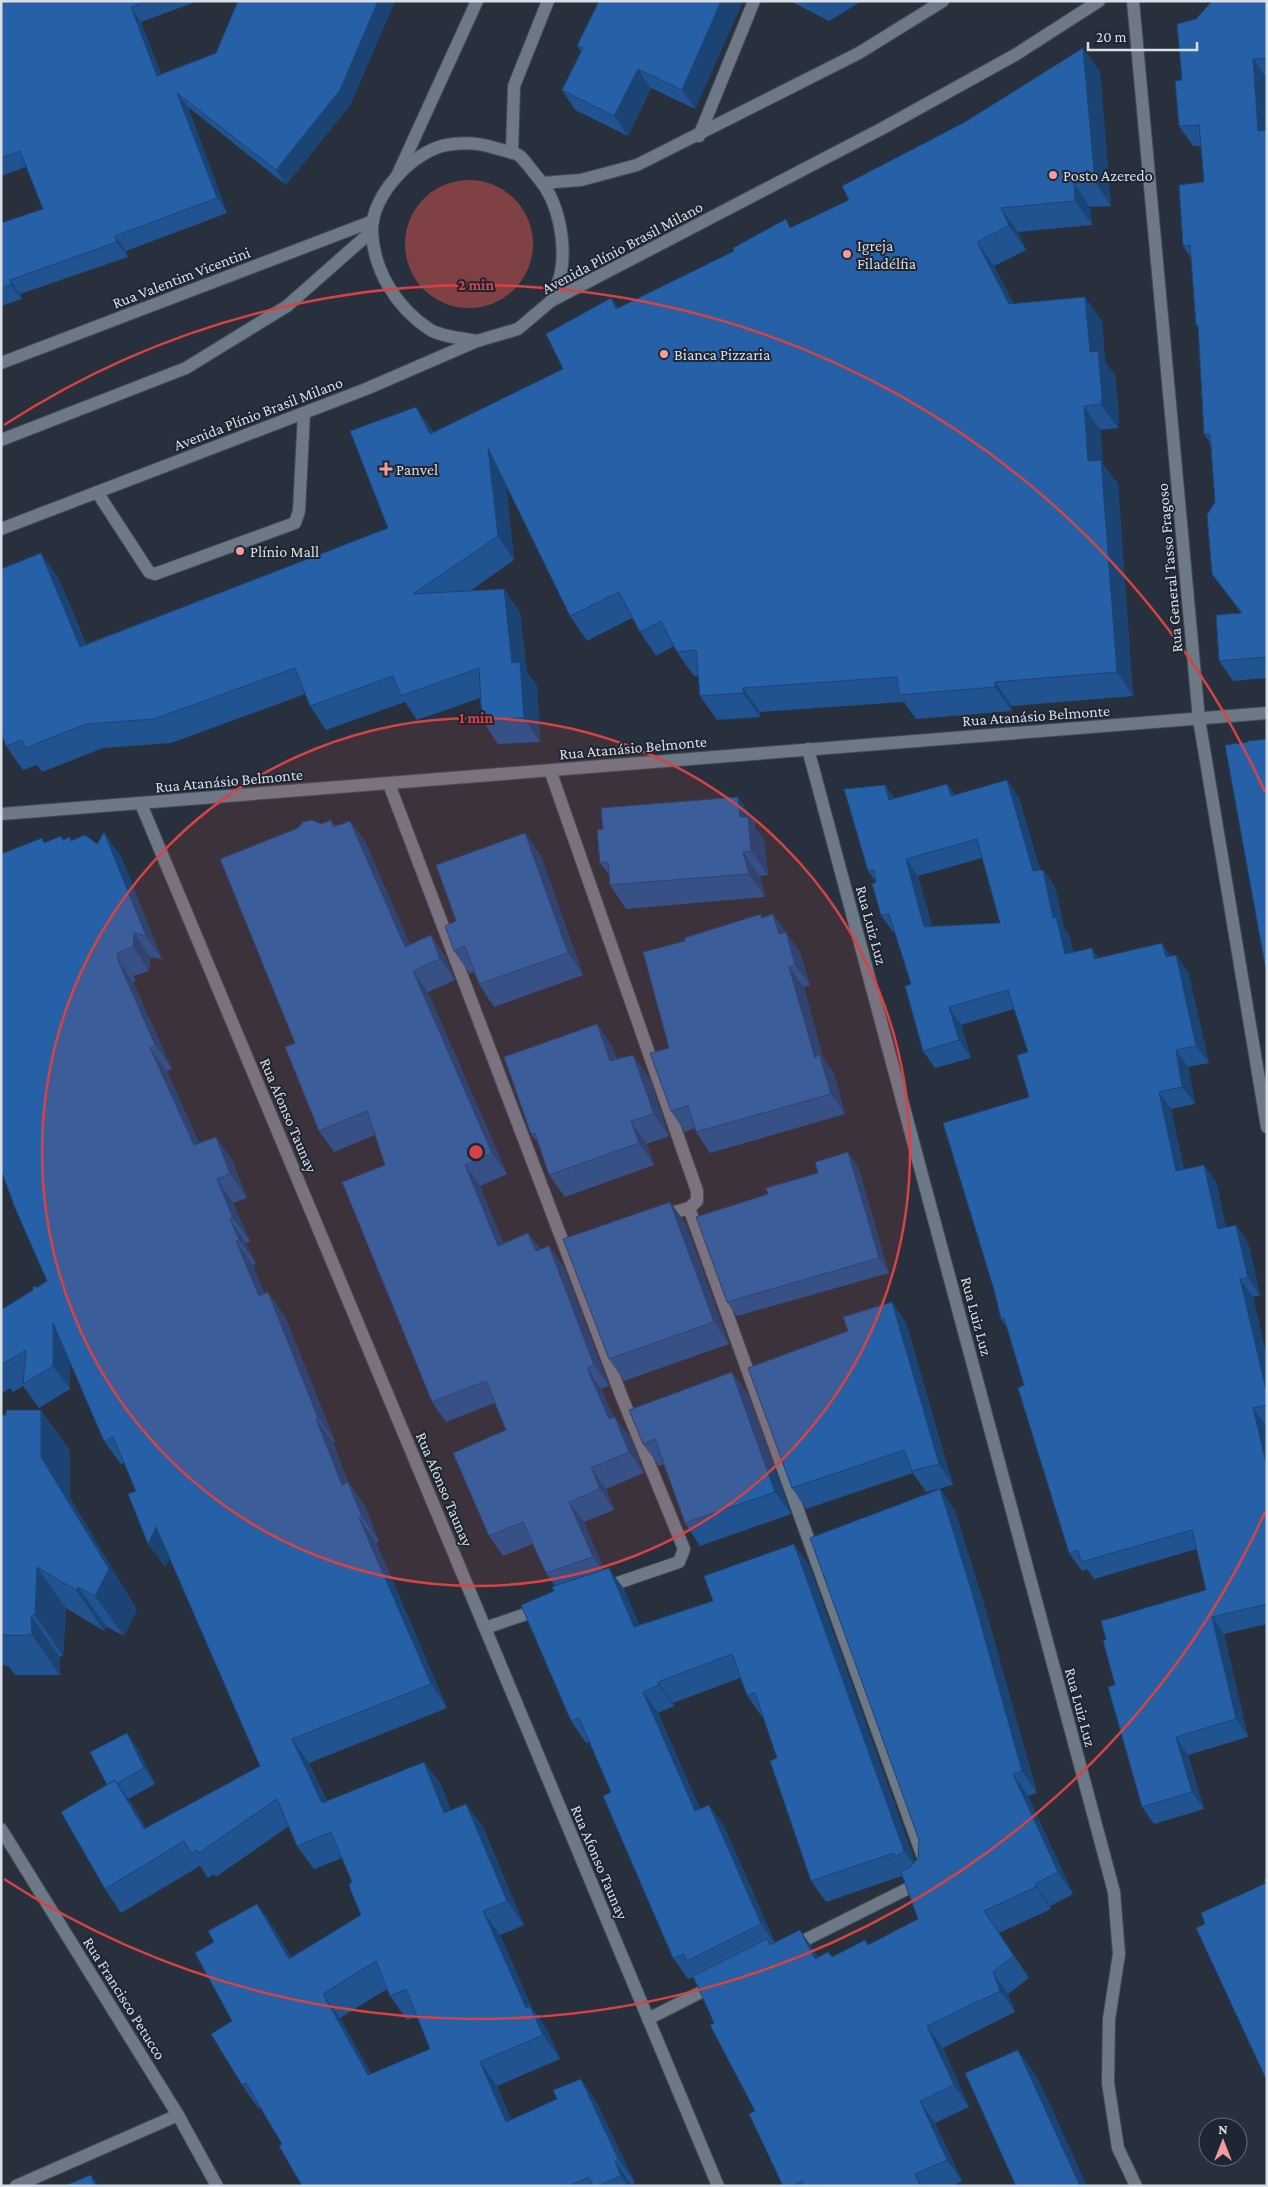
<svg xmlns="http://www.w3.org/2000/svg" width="1268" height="2187" font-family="'Crimson Pro',serif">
<rect width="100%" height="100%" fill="#27303c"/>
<path fill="#804145" d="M405 244a64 64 0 1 1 128 0a64 64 0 1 1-128 0Z"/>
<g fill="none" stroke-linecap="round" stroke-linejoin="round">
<defs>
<path id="service" d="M 699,136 L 754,1
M 97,492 L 149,572 L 155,574 L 295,523 L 299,511 L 304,413"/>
<path id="minor" d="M 1133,1 L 1199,719 L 1267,1127
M 1,363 L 373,221
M 808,749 L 1114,1892 L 1119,1954 L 1109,2019 L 1108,2083 L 1118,2148 L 1136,2186
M 550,770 L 697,1191 L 697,1201 L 689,1208 L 662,1216
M 389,784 L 621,1395 L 684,1549 L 679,1562 L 603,1588
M 141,804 L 718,2186
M 1,814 L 1267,713
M 689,1208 L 924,1860
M 485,1628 L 541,1609
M 791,1947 L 921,1882
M 648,2019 L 715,1985
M 16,2186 L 178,2115"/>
<path id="tertiary" d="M 512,153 L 514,86 L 548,1
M 397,176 L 477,1
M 1,1829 L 178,2115 L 217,2186"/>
<path id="secondary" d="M 542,183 L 581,180 L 637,165 L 859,53 L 943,1
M 477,341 C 463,338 441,337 429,329 C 397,308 373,270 372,231 C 371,196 412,152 446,145 C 463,142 479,143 495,148 C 502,150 514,152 520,156 C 527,163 533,172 539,179 C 559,202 566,243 561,272 C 559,282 554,292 551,301
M 1,440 L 186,368 L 287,306 L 372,231
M 1,529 L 366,389 L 477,341 L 518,329 L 551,301 L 883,128 L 1015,55 L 1099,1"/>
</defs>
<use href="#service" stroke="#444c56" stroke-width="14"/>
<use href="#minor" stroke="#444c56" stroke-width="14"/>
<use href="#tertiary" stroke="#444c56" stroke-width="14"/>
<use href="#secondary" stroke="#444c56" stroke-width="14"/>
<use href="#service" stroke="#6e7988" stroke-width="12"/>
<use href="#minor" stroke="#6e7988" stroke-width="12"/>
<use href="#tertiary" stroke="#6e7988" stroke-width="12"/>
<use href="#secondary" stroke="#6e7988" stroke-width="12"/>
</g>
<path fill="#215390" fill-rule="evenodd" d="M 1,1 L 198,1 L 141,22 L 161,74 L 216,53 L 238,1 L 395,1 L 350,105 L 286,185 L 188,107 L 227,213 L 126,251 L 128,257 L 20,294 L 22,299 L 1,306 L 1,223 L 43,209 L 26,167 L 1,176 Z
M 743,1 L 695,109 L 651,88 L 628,136 L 575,110 L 562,90 L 581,51 L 577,46 Z
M 790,1 L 862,1 L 829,21 Z
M 1267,1 L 1267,678 L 1233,681 L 1219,661 L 1241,613 L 1212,574 L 1215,502 L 1211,444 L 1204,434 L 1198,328 L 1196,325 L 1191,257 L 1183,246 L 1204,182 L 1201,146 L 1193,146 L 1179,126 L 1182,80 L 1196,19 Z
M 1083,48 L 1100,72 L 1111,206 L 1090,207 L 1092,225 L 1018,232 L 1026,250 L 994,266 L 1013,303 L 1102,321 L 1105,362 L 1115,375 L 1119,419 L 1118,428 L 1100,430 L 1103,464 L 1118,484 L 1133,696 L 1012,706 L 1012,711 L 916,719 L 904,702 L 760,712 L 760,717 L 717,720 L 700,696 L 698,676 L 694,676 L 677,652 L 674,646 L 656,656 L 640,632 L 632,618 L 587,641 L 570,616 L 506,486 L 514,560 L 470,591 L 504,589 L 520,613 L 527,672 L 537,686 L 540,742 L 498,744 L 482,720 L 480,698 L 417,720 L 405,702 L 326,730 L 310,706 L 305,694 L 171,743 L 103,748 L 42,772 L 37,765 L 23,770 L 6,746 L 58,577 L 86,644 L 388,528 L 433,433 L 563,369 L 611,298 L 618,308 L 849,200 L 965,122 Z
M 1007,780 L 1019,798 L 1040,870 L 1043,870 L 1055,887 L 1064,928 L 1069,934 L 1073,952 L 1092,948 L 1098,958 L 1171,956 L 1188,972 L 1209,1063 L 1188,1067 L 1195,1104 L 1171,1109 L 1184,1169 L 1204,1165 L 1216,1182 L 1226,1227 L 1248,1242 L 1260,1295 L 1253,1297 L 1267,1358 L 1267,1425 L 1265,1425 L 1267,1433 L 1267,1624 L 1224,1634 L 1248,1737 L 1188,1755 L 1204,1809 L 1154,1824 L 1142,1807 L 1115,1685 L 1206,1590 L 1197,1549 L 1094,1579 L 1087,1569 L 1082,1571 L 1069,1553 L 1024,1385 L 1007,1328 L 1001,1319 L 1029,1097 L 1028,1052 L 1014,1009 L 961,1025 L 971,1058 L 935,1068 L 923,1051 L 911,984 L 895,932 L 893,932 L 881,915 L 876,882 L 868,871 L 947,784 L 955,795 ZM 982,858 L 1000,923 L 932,926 L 918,876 Z
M 331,820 L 335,826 L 365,841 L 410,945 L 445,956 L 455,980 L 428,992 L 507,1174 L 480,1186 L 503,1243 L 528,1233 L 540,1249 L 549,1246 L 564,1267 L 609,1386 L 601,1389 L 614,1417 L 630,1437 L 644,1473 L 606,1489 L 614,1510 L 584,1522 L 604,1570 L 624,1589 L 639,1625 L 713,1601 L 809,1565 L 915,1862 L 918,1858 L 940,1489 L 955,1511 L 986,1611 L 1037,1793 L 1028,1796 L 1073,1894 L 1050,1906 L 1051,1909 L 999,1933 L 1029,1978 L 1008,1994 L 1015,2012 L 943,2048 L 969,2107 L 935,2123 L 962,2181 L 952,2186 L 783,2186 L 755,2111 L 714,2023 L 694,1977 L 688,1979 L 673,1958 L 611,1792 L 589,1742 L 586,1743 L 571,1721 L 554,1591 L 555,1586 L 546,1573 L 533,1544 L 503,1556 L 489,1536 L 506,1430 L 495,1403 L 446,1422 L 432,1402 L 385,1165 L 375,1135 L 334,1152 L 319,1131 L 295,1043 L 321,824 ZM 740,1678 L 747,1695 L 762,1717 L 763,1716 L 777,1758 L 811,1881 L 826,1902 L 902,1876 L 918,1919 L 869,1945 L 832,1957 L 818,1957 L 800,1930 L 775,1943 L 724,1826 L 700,1809 L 658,1713 L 674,1706 L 673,1703 Z
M 755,821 L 755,828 L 764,840 L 768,875 L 760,876 L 765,897 L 626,909 L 610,885 L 609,875 L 600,863 Z
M 525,833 L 541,856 L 583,975 L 494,1007 L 479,984 L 474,972 L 470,974 L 454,951 L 456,921 Z
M 64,840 L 97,844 L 121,856 L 162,959 L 150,957 L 149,971 L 133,976 L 136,981 L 133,982 L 172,1069 L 167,1071 L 199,1143 L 216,1137 L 232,1160 L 247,1198 L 233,1203 L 250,1241 L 246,1243 L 256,1264 L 253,1265 L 264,1294 L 285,1316 L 335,1442 L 333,1442 L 348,1482 L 365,1506 L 379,1541 L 376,1542 L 447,1708 L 309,1763 L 327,1801 L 424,1762 L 441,1785 L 451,1810 L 466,1804 L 483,1827 L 524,1925 L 500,1935 L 532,2008 L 547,2029 L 560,2059 L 497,2086 L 511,2119 L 597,2103 L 635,2183 L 631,2184 L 632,2186 L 302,2186 L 282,2144 L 260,2108 L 259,2109 L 242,2085 L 232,2021 L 214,1942 L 257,1904 L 274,1928 L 291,1957 L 361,1915 L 352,1882 L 342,1858 L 314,1869 L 297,1846 L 289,1826 L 216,1877 L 214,1874 L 208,1878 L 200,1866 L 121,1913 L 105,1889 L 107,1785 L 138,1749 L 155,1784 L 128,1799 L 146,1828 L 260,1766 L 170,1558 L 165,1567 L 124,1463 L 121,1464 L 104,1441 L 70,1361 L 70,1389 L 39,1408 L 23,1386 L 13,1392 L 10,1388 L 1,1394 L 1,1310 L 47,1281 L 2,1172 L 1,1173 L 1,854 L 45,842 ZM 387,1989 L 390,1996 L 407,2020 L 417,2016 L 430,2049 L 371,2074 L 340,2018 Z
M 773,914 L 800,952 L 810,985 L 804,987 L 823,1058 L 834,1073 L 845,1114 L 710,1153 L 696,1132 L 695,1128 L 685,1132 L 671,1111 L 669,1048 L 685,941 Z
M 597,1024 L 612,1046 L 617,1059 L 649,1077 L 669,1136 L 647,1144 L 654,1165 L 565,1197 L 549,1175 L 539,1144 L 531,1134 Z
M 858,1166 L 889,1273 L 737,1316 L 727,1302 Z
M 670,1202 L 686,1224 L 729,1344 L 624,1381 L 609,1359 Z
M 892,1302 L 906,1323 L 953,1485 L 926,1492 L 913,1473 L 806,1509 L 792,1488 L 848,1331 Z
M 748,1394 L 791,1514 L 700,1546 L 685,1523 L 664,1464 L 659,1466 L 643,1444 Z
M 41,1410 L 70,1451 L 70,1498 L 137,1610 L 124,1636 L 107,1627 L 104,1631 L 66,1608 L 63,1656 L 60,1657 L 60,1675 L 15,1675 L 8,1666 L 1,1665 L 1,1415 Z"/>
<path fill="#1b4475" d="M 378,1 L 395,1 L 350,105 L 286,185 L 276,170 Z
M 721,1 L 743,1 L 695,109 L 682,90 Z
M 131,7 L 141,22 L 167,91 L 157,76 Z
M 1083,48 L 1100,72 L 1111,206 L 1095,182 Z
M 1253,59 L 1267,79 L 1267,144 L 1258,131 Z
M 638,69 L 651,88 L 628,136 L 614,116 Z
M 177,93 L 188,107 L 227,213 L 217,198 Z
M 1074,183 L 1090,207 L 1092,225 L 1075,201 Z
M 1001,208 L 1018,232 L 1026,250 L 1009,226 Z
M 115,236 L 126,251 L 128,257 L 117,242 Z
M 977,242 L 994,266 L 1026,328 L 1009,304 Z
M 10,280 L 20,294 L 22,299 L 11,285 Z
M 1085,297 L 1102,321 L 1105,362 L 1115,375 L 1119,419 L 1118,428 L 1101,404 L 1090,352 Z
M 611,298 L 628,322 L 616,309 Z
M 1084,406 L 1100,430 L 1103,464 L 1118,484 L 1133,696 L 1117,672 L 1088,461 Z
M 416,407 L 433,431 L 447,458 L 430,434 Z
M 488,448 L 505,472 L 514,560 L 498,536 Z
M 41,553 L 58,577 L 96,671 L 80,647 Z
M 504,589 L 520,613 L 527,672 L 537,686 L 540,742 L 524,718 L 512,663 Z
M 995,682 L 1012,706 L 1012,711 L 995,687 Z
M 743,688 L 760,712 L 760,717 L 743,693 Z
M 1007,780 L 1019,798 L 1045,889 L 1033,871 Z
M 947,784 L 959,802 L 951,796 Z
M 885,785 L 897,802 L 889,800 Z
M 738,797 L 755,821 L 755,828 L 764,840 L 768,875 L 751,851 L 740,817 Z
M 350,821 L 365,841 L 420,968 L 405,947 Z
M 104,832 L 121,856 L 162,959 L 146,936 Z
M 525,833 L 541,856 L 583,975 L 568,953 Z
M 743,852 L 760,876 L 765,897 L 749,874 Z
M 906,859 L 918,876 L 937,944 L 924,927 Z
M 1043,870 L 1055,887 L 1064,928 L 1069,934 L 1077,971 L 1065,954 L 1053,918 Z
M 773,914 L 800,952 L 810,985 L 795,965 L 779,934 Z
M 134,933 L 150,957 L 149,971 L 133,947 Z
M 431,935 L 445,956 L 455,980 L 440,959 Z
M 1162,943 L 1174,961 L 1166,957 Z
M 1092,948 L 1104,966 L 1094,959 Z
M 117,953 L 133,976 L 136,981 L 119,957 Z
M 1176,955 L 1188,972 L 1209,1063 L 1196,1046 Z
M 117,958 L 133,982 L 172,1069 L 155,1045 Z
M 789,967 L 804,987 L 823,1058 L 834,1073 L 845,1114 L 831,1094 L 815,1058 Z
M 413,971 L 428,992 L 507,1174 L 492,1153 Z
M 949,1007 L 961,1025 L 971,1058 L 959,1040 Z
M 597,1024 L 612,1046 L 626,1083 L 610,1061 Z
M 150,1048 L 167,1071 L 211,1169 L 194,1145 Z
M 1176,1050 L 1188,1067 L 1195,1104 L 1182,1087 Z
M 633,1055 L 649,1077 L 669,1136 L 654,1114 Z
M 1159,1092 L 1171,1109 L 1188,1189 L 1176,1171 Z
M 631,1121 L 647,1144 L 654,1165 L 639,1143 Z
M 216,1137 L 232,1160 L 247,1198 L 230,1174 Z
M 848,1152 L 858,1166 L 889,1273 L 879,1258 Z
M 465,1165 L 480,1186 L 513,1266 L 498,1246 Z
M 1204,1165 L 1216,1182 L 1230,1246 L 1218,1229 Z
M 217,1179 L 233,1203 L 250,1241 L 233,1218 Z
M 670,1202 L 686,1224 L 729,1344 L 714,1322 Z
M 230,1219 L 246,1243 L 256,1264 L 239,1240 Z
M 1236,1225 L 1248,1242 L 1260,1295 L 1248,1278 Z
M 528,1233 L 542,1254 L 536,1251 Z
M 236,1241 L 253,1265 L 275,1320 L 259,1296 Z
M 549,1246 L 564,1267 L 609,1386 L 594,1365 Z
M 1240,1279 L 1253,1297 L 1267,1358 L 1267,1394 Z
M 268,1292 L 285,1316 L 335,1442 L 318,1418 Z
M 892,1302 L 906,1323 L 953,1485 L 939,1464 Z
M 53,1323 L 70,1347 L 70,1389 L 53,1366 Z
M 587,1368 L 601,1389 L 624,1440 L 609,1419 Z
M 732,1372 L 748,1394 L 791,1514 L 775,1492 Z
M 1253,1408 L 1265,1425 L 1267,1433 L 1267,1467 Z
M 41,1410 L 70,1451 L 70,1498 L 137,1610 L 124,1636 L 95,1596 L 41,1457 Z
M 615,1417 L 630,1437 L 644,1473 L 629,1452 Z
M 316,1419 L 333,1442 L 348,1482 L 365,1506 L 379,1541 L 362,1517 L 342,1485 Z
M 591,1468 L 606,1489 L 614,1510 L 600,1489 Z
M 940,1489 L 955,1511 L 986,1611 L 1037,1793 L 1022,1771 Z
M 569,1502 L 584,1522 L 608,1578 L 593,1557 Z
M 359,1518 L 376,1542 L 447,1708 L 431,1684 Z
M 156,1527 L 173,1551 L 165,1567 L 148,1544 Z
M 794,1544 L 809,1565 L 919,1872 L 904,1851 Z
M 37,1567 L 66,1608 L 63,1656 L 35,1615 Z
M 609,1568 L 624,1589 L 649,1648 L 634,1627 Z
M 78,1587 L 107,1627 L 104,1631 L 76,1590 Z
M 31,1616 L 60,1657 L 60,1675 L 32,1635 Z
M 1212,1617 L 1224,1634 L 1248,1737 L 1236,1719 Z
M 658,1682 L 673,1703 L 674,1706 L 659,1685 Z
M 643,1692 L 658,1713 L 710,1833 L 695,1811 Z
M 127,1733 L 138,1749 L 155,1784 L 144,1768 Z
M 1176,1737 L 1188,1755 L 1204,1809 L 1192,1792 Z
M 292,1739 L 309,1763 L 338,1827 L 322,1803 Z
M 424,1762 L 441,1785 L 461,1837 L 444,1813 Z
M 1013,1774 L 1028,1796 L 1073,1894 L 1058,1872 Z
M 115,1780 L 132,1804 L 161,1853 L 144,1829 Z
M 466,1804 L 483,1827 L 524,1925 L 507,1901 Z
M 709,1805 L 724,1826 L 776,1946 L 761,1924 Z
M 1035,1884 L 1050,1906 L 1051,1909 L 1036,1887 Z
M 257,1904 L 274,1928 L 305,1982 L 289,1959 Z
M 483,1911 L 500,1935 L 532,2008 L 547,2029 L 560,2059 L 543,2035 L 526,2008 Z
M 800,1930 L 815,1952 L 830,1981 L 815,1959 Z
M 993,1972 L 1008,1994 L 1015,2012 L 1000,1991 Z
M 323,1994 L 340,2018 L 385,2099 L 368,2075 Z
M 927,2026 L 943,2048 L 969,2107 L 954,2085 Z
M 1018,2050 L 1039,2080 L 1087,2186 L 1080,2186 Z
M 480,2062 L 497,2086 L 522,2145 L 506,2122 Z
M 581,2079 L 597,2103 L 635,2183 L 618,2159 Z
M 920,2101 L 935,2123 L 962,2181 L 947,2160 Z
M 615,2161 L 631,2184 L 632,2186 L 628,2186 L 621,2176 Z
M 915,2174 L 923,2186 L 921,2186 Z
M 91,2175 L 99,2186 L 95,2186 Z"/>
<path fill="#2661a7" stroke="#1b4475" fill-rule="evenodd" d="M 1,1 L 148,1 L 131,7 L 157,76 L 216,53 L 238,1 L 378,1 L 340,90 L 276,170 L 177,93 L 217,198 L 115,236 L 117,242 L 10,280 L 11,285 L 1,288 L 1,223 L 43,209 L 20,151 L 1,158 Z
M 599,1 L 721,1 L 682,90 L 638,69 L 614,116 L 562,90 L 583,48 L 577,46 Z
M 1212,1 L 1267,1 L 1267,58 L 1253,59 L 1258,131 L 1267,130 L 1267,657 L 1219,661 L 1216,615 L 1242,613 L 1212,574 L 1207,515 L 1215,502 L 1210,434 L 1204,434 L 1198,325 L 1196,325 L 1190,245 L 1183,246 L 1179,185 L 1204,182 L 1199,125 L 1179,126 L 1175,81 L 1182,80 L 1177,24 L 1196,19 Z
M 1083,48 L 1095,182 L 1074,183 L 1075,201 L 1001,208 L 1009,226 L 977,242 L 1009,304 L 1085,297 L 1090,352 L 1098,351 L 1102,395 L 1101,404 L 1084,406 L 1088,461 L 1101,460 L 1117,672 L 995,682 L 995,687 L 899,695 L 897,677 L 743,688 L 743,693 L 700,696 L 696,650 L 677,652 L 661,621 L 640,632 L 619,592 L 570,616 L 488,448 L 498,536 L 413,594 L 504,589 L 512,663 L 520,662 L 524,718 L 482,720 L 479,668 L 401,696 L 393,676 L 310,706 L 295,668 L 154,719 L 86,724 L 25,748 L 22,740 L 6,746 L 1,733 L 1,569 L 41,553 L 80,647 L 388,528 L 350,431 L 416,407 L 430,434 L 563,369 L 546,334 L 611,298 L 616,309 L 734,251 L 733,248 L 786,219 L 790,228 L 849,200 L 842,186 L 965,122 Z
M 1267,739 L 1267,976 L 1225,745 L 1248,742 L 1248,741 Z
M 1007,780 L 1033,871 L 1043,870 L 1053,918 L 1056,917 L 1065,954 L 1092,948 L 1094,959 L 1162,943 L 1166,957 L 1176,955 L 1196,1046 L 1176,1050 L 1182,1087 L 1159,1092 L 1176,1171 L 1204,1165 L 1218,1229 L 1236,1225 L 1248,1278 L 1240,1279 L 1267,1394 L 1267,1405 L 1253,1408 L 1267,1467 L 1267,1604 L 1212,1617 L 1236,1719 L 1176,1737 L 1192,1792 L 1142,1807 L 1108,1687 L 1115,1685 L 1103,1641 L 1106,1639 L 1101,1621 L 1206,1590 L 1192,1530 L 1081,1562 L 1078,1550 L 1069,1553 L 1018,1388 L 1024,1385 L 1004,1318 L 1001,1319 L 994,1290 L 943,1123 L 1029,1097 L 1017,1055 L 1028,1052 L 1008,990 L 949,1007 L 959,1040 L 923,1051 L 905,986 L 911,984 L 889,914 L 881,915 L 872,884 L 876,882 L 874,870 L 868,871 L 844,789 L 885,785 L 889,800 L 947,784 L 951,796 ZM 977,839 L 1000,923 L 924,927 L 906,859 Z
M 738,797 L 740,817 L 748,817 L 751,851 L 743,852 L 749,874 L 610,885 L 608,862 L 600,863 L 597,830 L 603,829 L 601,808 Z
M 312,820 L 321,824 L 331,820 L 333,827 L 350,821 L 405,947 L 431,935 L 440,959 L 413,971 L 492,1153 L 465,1165 L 498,1246 L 528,1233 L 536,1251 L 549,1246 L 594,1365 L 587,1368 L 609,1419 L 615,1417 L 629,1452 L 591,1468 L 600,1489 L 569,1502 L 593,1557 L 546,1573 L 523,1522 L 489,1536 L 453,1453 L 506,1430 L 486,1381 L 432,1402 L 342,1182 L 385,1165 L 367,1111 L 319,1131 L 285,1047 L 295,1043 L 220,859 L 298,828 L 303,822 Z
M 104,832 L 146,936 L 134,933 L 133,947 L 117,953 L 119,957 L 117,958 L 155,1045 L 150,1048 L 194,1145 L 216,1137 L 230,1174 L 217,1179 L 233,1218 L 230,1219 L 239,1240 L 236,1241 L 259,1296 L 268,1292 L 318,1418 L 316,1419 L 342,1485 L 348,1482 L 362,1517 L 359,1518 L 431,1684 L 292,1739 L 322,1803 L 424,1762 L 444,1813 L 466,1804 L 507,1901 L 483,1911 L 526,2008 L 530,2006 L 543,2035 L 480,2062 L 506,2122 L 557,2099 L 553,2090 L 581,2079 L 618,2159 L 615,2161 L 621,2176 L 597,2186 L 593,2186 L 589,2177 L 568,2186 L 302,2186 L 279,2146 L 282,2144 L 246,2083 L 242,2085 L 211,2034 L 232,2021 L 195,1953 L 214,1942 L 208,1931 L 257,1904 L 289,1959 L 361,1915 L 351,1891 L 349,1884 L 352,1882 L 331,1832 L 297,1846 L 277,1799 L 199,1853 L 197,1850 L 192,1854 L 184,1841 L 105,1889 L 61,1812 L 115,1780 L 144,1829 L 260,1766 L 156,1527 L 148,1544 L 128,1494 L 136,1491 L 113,1437 L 104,1441 L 53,1323 L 53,1366 L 23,1384 L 26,1350 L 1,1365 L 1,1310 L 33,1290 L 33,1286 L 38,1287 L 47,1281 L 15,1208 L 1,1170 L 1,854 L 42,838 L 44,843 L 61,836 L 63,840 L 70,837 L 71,841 L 85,835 L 97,844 ZM 376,1961 L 390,1996 L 406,1989 L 430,2049 L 368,2075 L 323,1994 Z
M 525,833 L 568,953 L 479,984 L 465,946 L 454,951 L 445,926 L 456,921 L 436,865 Z
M 761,914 L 761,918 L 773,914 L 779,934 L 786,932 L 795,965 L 789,967 L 815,1058 L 819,1053 L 831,1094 L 696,1132 L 688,1106 L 671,1111 L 650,1053 L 669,1048 L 643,952 L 685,941 L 684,938 Z
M 597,1024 L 610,1061 L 633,1055 L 654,1114 L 631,1121 L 639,1143 L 549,1175 L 535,1133 L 531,1134 L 504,1057 Z
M 848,1152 L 879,1258 L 727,1302 L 696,1217 L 768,1194 L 766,1188 L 818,1173 L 815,1162 Z
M 670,1202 L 714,1322 L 609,1359 L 563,1239 Z
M 892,1302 L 939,1464 L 912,1471 L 904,1450 L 792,1488 L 748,1368 L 848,1331 L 843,1317 Z
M 732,1372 L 775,1492 L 685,1523 L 655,1439 L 643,1444 L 629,1410 Z
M 6,1410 L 41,1410 L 41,1457 L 109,1569 L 95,1596 L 78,1587 L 76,1590 L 37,1567 L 35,1615 L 31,1616 L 32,1635 L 1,1635 L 1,1415 L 6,1415 Z
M 940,1489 L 971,1589 L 1022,1771 L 1013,1774 L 1058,1872 L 1035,1884 L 1036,1887 L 984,1911 L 1014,1956 L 993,1972 L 1000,1991 L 927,2026 L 954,2085 L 920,2101 L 947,2160 L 915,2174 L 921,2186 L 804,2186 L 802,2181 L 792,2186 L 783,2186 L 749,2114 L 755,2111 L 710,2025 L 714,2023 L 693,1976 L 767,1939 L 770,1945 L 800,1930 L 815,1959 L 828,1952 L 832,1957 L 865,1940 L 868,1945 L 918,1919 L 901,1872 L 910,1867 L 918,1858 L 919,1840 L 810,1538 Z
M 794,1544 L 904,1851 L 895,1857 L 894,1853 L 811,1881 L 770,1761 L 777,1758 L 755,1693 L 747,1695 L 732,1654 L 658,1682 L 659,1685 L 643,1692 L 695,1811 L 709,1805 L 761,1924 L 687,1961 L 684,1954 L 673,1958 L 603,1796 L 611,1792 L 579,1718 L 571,1721 L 521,1605 L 554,1591 L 552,1587 L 609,1568 L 634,1627 L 713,1601 L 704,1576 Z
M 127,1733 L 144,1768 L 117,1783 L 115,1780 L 107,1785 L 90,1752 Z
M 1267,1879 L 1267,2081 L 1196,1928 L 1205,1924 L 1201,1913 L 1266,1883 L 1264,1880 Z
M 1018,2050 L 1080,2186 L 1016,2186 L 965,2073 Z
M 91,2175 L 95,2186 L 64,2186 Z"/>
<circle cx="476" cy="1152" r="434" fill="#d64345" fill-opacity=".12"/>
<g fill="none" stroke="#d64345" stroke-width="2.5">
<circle cx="476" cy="1152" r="434"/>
<path d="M1265 1512A867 867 0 0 1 4 1879M4 425A867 867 0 0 1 1265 792"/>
</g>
<g fill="#f59b9e" stroke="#1d2632" stroke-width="2">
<circle cx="1053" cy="175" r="5"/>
<circle cx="847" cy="254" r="5"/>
<circle cx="664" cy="354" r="5"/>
<path d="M383.5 461.5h5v5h5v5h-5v5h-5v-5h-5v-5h5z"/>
<circle cx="240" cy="551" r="5"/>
</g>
<g text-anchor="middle" stroke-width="4" stroke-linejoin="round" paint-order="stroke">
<g font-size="16" fill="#d9dfe7" stroke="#1d2632" text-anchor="start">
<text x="1063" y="181">Posto Azeredo</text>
<text x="857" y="251">Igreja<tspan x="857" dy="18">Filadélfia</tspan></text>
<text x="674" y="360">Bianca Pizzaria</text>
<text x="396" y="475">Panvel</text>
<text x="250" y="557">Plínio Mall</text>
</g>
<g font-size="16" fill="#d9dfe7" stroke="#1d2632">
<text transform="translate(622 247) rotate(-28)" y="6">Avenida Plínio Brasil Milano</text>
<text transform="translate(181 277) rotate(-21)" y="6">Rua Valentim Vicentini</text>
<text transform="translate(258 413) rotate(-21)" y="6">Avenida Plínio Brasil Milano</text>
<text transform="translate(1169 568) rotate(-95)" y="6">Rua General Tasso Fragoso</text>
<text transform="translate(1036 715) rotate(-4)" y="6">Rua Atanásio Belmonte</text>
<text transform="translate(633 747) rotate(-5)" y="6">Rua Atanásio Belmonte</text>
<text transform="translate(229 780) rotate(-5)" y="6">Rua Atanásio Belmonte</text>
<text transform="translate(872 925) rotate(75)" y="6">Rua Luiz Luz</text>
<text transform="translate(289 1115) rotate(67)" y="6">Rua Afonso Taunay</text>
<text transform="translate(977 1316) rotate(75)" y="6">Rua Luiz Luz</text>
<text transform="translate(445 1489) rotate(67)" y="6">Rua Afonso Taunay</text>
<text transform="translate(1081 1707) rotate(75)" y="6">Rua Luiz Luz</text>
<text transform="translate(600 1862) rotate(67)" y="6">Rua Afonso Taunay</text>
<text transform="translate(125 1998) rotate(58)" y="6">Rua Francisco Petucco</text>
</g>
</g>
<circle cx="476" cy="1152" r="8" fill="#d64345" stroke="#1d2632" stroke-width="2.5"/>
<g font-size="15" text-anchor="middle" font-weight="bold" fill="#d64345" stroke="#1d2632" stroke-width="4" stroke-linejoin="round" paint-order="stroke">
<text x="476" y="290">2 min</text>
<text x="476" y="723">1 min</text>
</g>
<rect width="1268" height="2187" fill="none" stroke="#d9dfe7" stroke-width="5"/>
<g transform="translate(1223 2142)"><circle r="24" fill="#1d2632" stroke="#68707a"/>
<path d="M0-4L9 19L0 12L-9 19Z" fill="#f59b9e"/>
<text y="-8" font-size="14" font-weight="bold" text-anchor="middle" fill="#d9dfe7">N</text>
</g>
<path d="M1088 42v8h109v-8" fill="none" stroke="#d9dfe7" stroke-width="2.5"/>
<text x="1096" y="42" font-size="15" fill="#d9dfe7" stroke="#1d2632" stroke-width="4" paint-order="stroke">20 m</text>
</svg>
